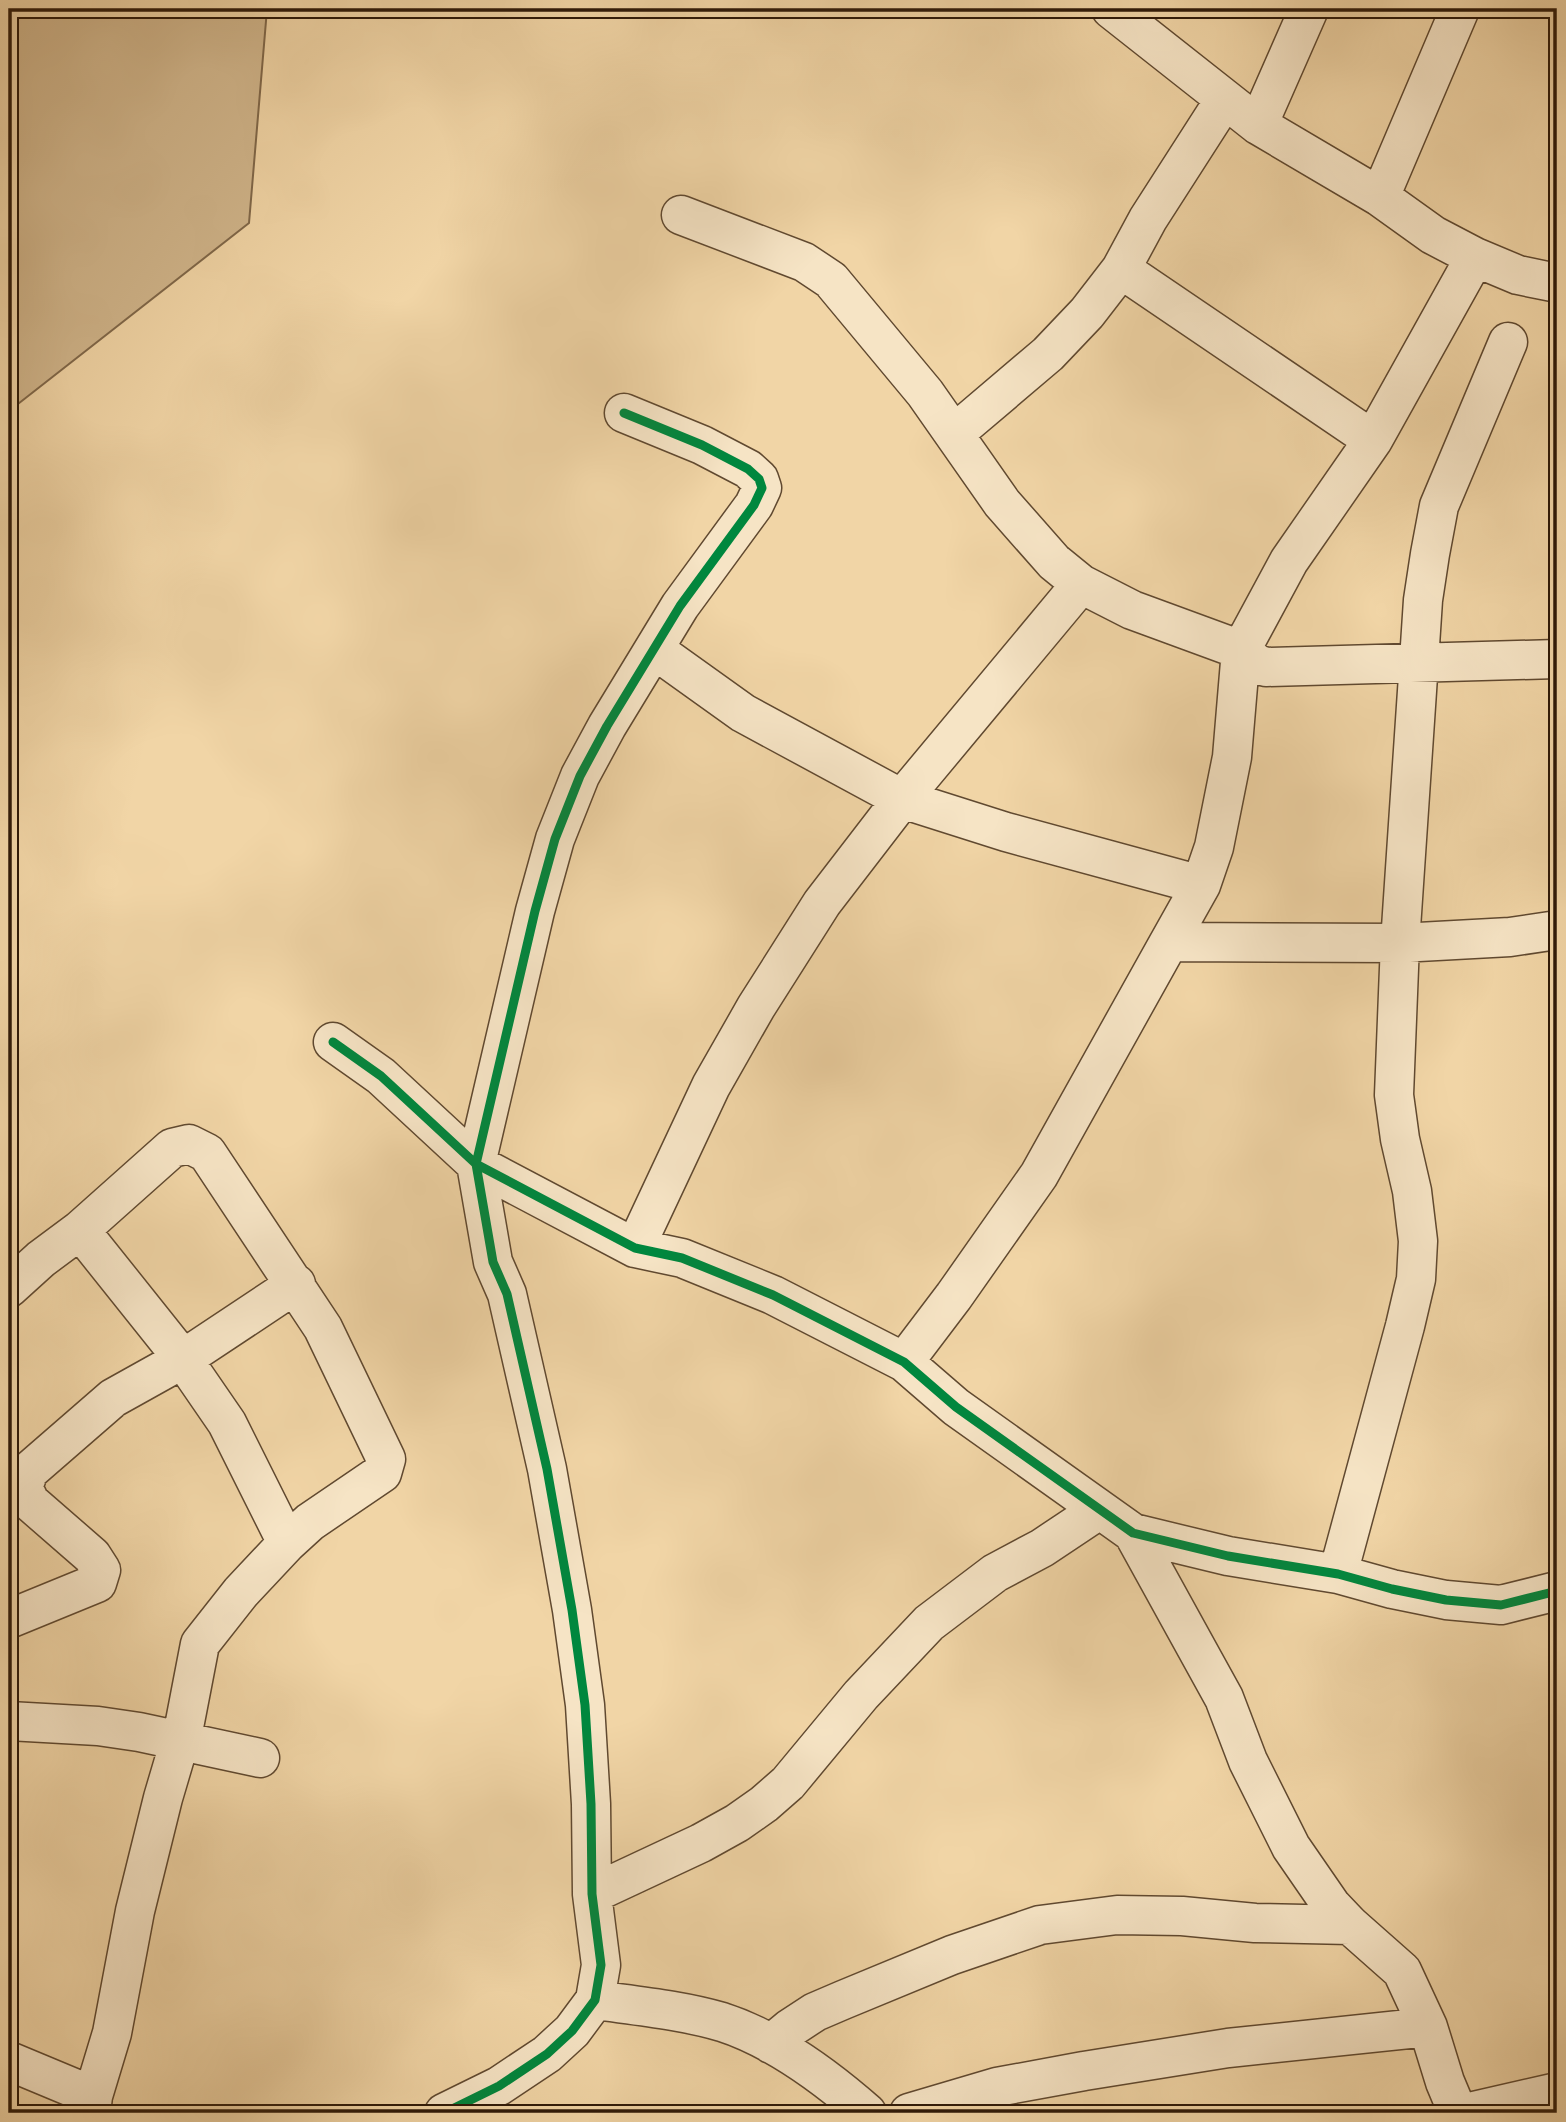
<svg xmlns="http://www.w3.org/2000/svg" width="1566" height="2122" font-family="'EB Garamond',serif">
<rect width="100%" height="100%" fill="#f1d5a6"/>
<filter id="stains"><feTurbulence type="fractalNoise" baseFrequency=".00286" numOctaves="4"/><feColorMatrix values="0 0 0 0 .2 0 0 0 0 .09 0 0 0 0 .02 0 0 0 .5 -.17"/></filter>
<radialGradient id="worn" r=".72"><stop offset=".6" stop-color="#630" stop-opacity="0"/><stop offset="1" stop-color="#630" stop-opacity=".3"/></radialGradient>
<path fill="#d0b58b" stroke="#80684a" stroke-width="2" d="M 9,9 L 267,9 L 249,223 L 9,411 Z"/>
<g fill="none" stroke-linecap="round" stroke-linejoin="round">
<defs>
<path id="minor" d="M 1111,9 L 1258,125 L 1380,197 L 1433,235 L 1475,257 L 1518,275 L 1557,283
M 1258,125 L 1309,9
M 1380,197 L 1460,9
M 681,215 L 804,262 L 831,280 L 925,393 L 1002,503 L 1054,562 L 1081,584 L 1132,610 L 1241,650 L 1257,664 L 1266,667 L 1557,659
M 1121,269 L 1373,440
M 955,433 L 1048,354 L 1087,313 L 1121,269 L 1148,219 L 1225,99
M 655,650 L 743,713 L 902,799 L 1006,832 L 1201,885
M 1169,942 L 1201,885 L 1214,847 L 1232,757 L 1241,650 L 1289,561 L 1373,440 L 1475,257
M 333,1042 L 381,1076 L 476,1164 L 635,1248 L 682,1258 L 773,1295 L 904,1362 L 956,1407 L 1133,1533 L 1228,1556 L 1338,1574 L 1392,1589 L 1446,1600 L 1501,1605 L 1557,1591
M 80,1230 L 183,1359 L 227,1423 L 287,1543
M 635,1248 L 711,1086 L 756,1007 L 822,903 L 902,799 L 1081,584
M 9,1288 L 41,1259 L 80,1230 L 172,1148 L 189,1144 L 207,1153 L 323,1328 L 386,1459 L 382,1473 L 310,1522 L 287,1543 L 241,1592 L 200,1644 L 184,1727 L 163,1798 L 135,1911 L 112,2033 L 93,2096 L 91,2113
M 904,1362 L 954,1296 L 1039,1175 L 1169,942 L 1400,943 L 1510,937 L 1557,930
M 1133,1533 L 1224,1698 L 1248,1761 L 1291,1847 L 1331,1905 L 1350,1925 L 1402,1971 L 1428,2027 L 1445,2082 L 1458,2113
M 1338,1574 L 1405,1326 L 1416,1279 L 1418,1241 L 1412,1191 L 1400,1139 L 1394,1095 L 1400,943 L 1417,691 L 1423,600 L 1430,554 L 1439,506 L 1508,342
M 9,1619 L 97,1583 L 101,1570 L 92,1556 L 30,1502 L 23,1487 L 29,1471 L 113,1398 L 183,1359 L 296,1284
M 9,1721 L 98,1726 L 139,1732 L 260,1758
M 592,1894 L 701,1843 L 737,1823 L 764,1804 L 788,1783 L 861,1695 L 929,1623 L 995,1573 L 1042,1548 L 1099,1510
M 595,2000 C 638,2006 681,2010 722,2022 C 775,2039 826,2077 867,2113
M 771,2044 L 789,2029 L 815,2012 L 843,2000 L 952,1955 L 1040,1925 L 1117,1915 L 1182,1916 L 1255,1923 L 1350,1925
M 9,2061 L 93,2096
M 444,2113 L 499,2086 L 547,2054 L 572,2031 L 595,2000 L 601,1965 L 592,1894 L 591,1804 L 585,1705 L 572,1610 L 547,1469 L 507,1294 L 493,1262 L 476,1164 L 535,911 L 555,839 L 580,776 L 607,726 L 680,606 L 754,505 L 762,488 L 759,479 L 748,469 L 702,445 L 624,413
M 909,2113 L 997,2087 L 1084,2071 L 1228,2048 L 1428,2027
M 1465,2113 L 1557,2092"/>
</defs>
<use href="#minor" stroke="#604930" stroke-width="41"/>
<use href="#minor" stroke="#f6e4c5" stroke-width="38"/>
<defs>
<path id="cycleway" d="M 333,1042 L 381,1076 L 476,1164 L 635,1248 L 682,1258 L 773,1295 L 904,1362 L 956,1407 L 1133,1533 L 1228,1556 L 1338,1574 L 1392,1589 L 1446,1600 L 1501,1605 L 1557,1591
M 444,2113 L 499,2086 L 547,2054 L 572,2031 L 595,2000 L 601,1965 L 592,1894 L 591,1804 L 585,1705 L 572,1610 L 547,1469 L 507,1294 L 493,1262 L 476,1164 L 535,911 L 555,839 L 580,776 L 607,726 L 680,606 L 754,505 L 762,488 L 759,479 L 748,469 L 702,445 L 624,413"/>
</defs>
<use href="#cycleway" stroke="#f6e4c5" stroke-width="13"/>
<use href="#cycleway" stroke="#00873e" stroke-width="9"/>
</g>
<rect width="1566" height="2122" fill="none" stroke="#f1d5a6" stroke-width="35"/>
<rect x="10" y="10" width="1545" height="2101" fill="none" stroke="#2f1a09" stroke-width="3.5"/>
<rect x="18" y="18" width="1531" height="2087" fill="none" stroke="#2f1a09" stroke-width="2"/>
<rect width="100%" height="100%" filter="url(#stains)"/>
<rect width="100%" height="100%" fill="url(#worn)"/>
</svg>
